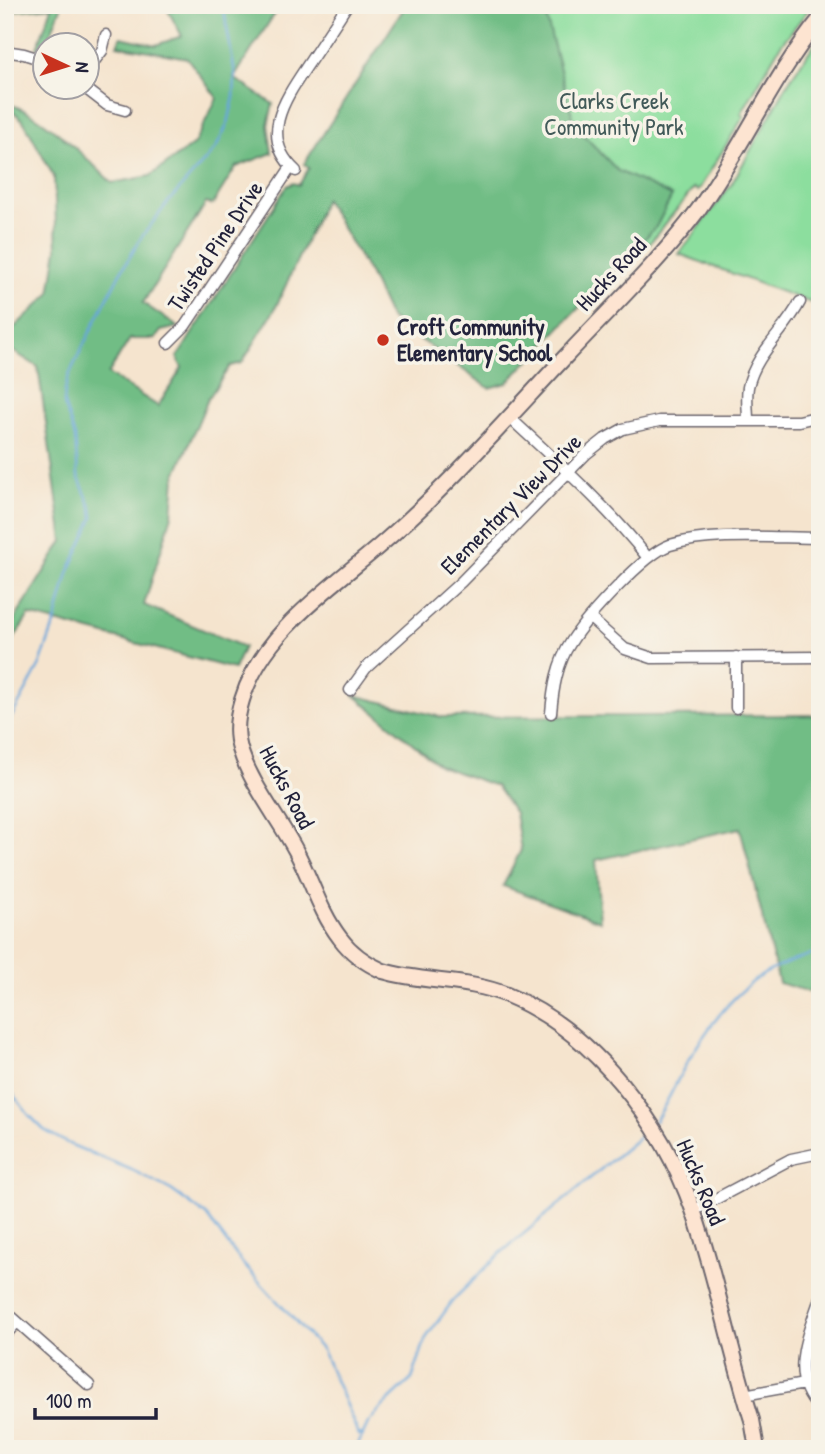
<svg xmlns="http://www.w3.org/2000/svg" width="825" height="1454" font-family="'Patrick Hand',sans-serif">
<rect width="100%" height="100%" fill="#f7f3e8"/>
<filter id="ink" filterUnits="userSpaceOnUse"><feTurbulence type="fractalNoise" baseFrequency=".0143" numOctaves="2"/><feDisplacementMap in="SourceGraphic" scale="14" xChannelSelector="R" yChannelSelector="G"/><feConvolveMatrix kernelMatrix="1 2 1 2 8 2 1 2 1" color-interpolation-filters="sRGB"/></filter>
<filter id="wash" filterUnits="userSpaceOnUse"><feTurbulence type="fractalNoise" baseFrequency=".00686" numOctaves="4" result="noise"/><feDisplacementMap in="SourceGraphic" scale="28" xChannelSelector="R" yChannelSelector="G"/><feGaussianBlur stdDeviation="1.57" result="paint"/><feColorMatrix in="noise" values="0 0 0 0 0 0 0 0 0 0 0 0 0 0 0 0 0 1.4 0 .05"/><feComposite in="paint" operator="in"/></filter>
<g filter="url(#wash)">
<rect width="100%" height="100%" fill="#f5e4ce"/>
<path fill="#8cde9e" stroke="#57806c" stroke-width="2" d="M 415,5 L 812,5 L 780,46 L 741,114 L 744,116 L 698,191 L 694,188 L 649,244 L 529,199 Z
M 820,36 L 820,306 L 679,254 L 731,185 L 791,78 Z"/>
<path fill="#71bd85" stroke="#4a7060" stroke-width="2" d="M 14,5 L 62,5 L 44,51 L 37,48 L 52,7 L 14,11 Z
M 165,5 L 280,5 L 234,78 L 273,104 L 268,125 L 272,153 L 236,167 L 212,205 L 206,203 L 143,303 L 178,327 L 161,331 L 155,339 L 130,339 L 108,374 L 158,406 L 182,368 L 177,357 C 185,347 190,335 198,325 L 287,186 L 293,183 L 299,185 L 309,168 L 304,164 L 406,5 L 543,5 L 575,126 L 618,171 L 672,196 L 656,227 L 507,383 L 489,388 L 390,318 L 369,273 L 325,199 L 275,309 L 242,363 L 230,366 L 208,399 L 175,477 L 172,515 L 144,605 L 244,647 L 234,669 L 29,615 L 5,653 L 5,635 L 63,541 L 38,367 L 5,346 L 5,336 L 50,294 L 57,249 L 54,177 L 24,122 L 14,112 L 5,111 L 5,104 C 35,106 90,161 112,183 L 150,176 L 194,144 L 217,98 L 187,58 L 117,45 L 121,37 L 156,45 L 182,36 Z
M 354,695 L 441,717 L 820,715 L 820,995 L 779,983 L 740,828 L 596,860 L 600,921 L 503,886 L 521,850 L 515,813 L 496,786 L 440,766 Z"/>
<g fill="none" stroke-linecap="round" stroke-linejoin="round">
<path stroke="#68a6da" stroke-width="2.5" d="M 5,729 L 40,665 L 56,619 L 68,573 L 93,518 L 92,509 L 78,476 L 75,437 L 64,404 L 65,390 L 69,375 L 83,346 L 119,275 L 141,238 L 169,201 L 216,148 L 228,123 L 234,97 L 235,74 L 223,5
M 5,1083 L 28,1114 L 44,1130 L 69,1144 L 132,1170 L 171,1190 L 206,1215 L 243,1264 L 322,1350 L 355,1426 L 358,1435 L 363,1434
M 5,1096 L 18,1100
M 655,1121 C 669,1101 677,1079 689,1059 C 708,1027 732,994 764,974 C 781,964 801,958 820,951
M 356,1449 L 368,1423 L 380,1409 L 412,1379 L 426,1338 L 454,1299 L 502,1252 L 649,1129"/>
</g>
</g>
<g filter="url(#ink)">
<g fill="none" stroke-linecap="round" stroke-linejoin="round">
<defs>
<path id="street" d="M 5,51 L 7,5
M 5,51 L 24,54 L 46,61
M 88,69 L 102,51 L 106,35
M 85,88 L 107,105 L 125,110
M 296,171 C 256,135 288,95 311,60 C 323,42 335,24 347,5
M 168,343 L 185,326 L 291,167
M 509,417 C 557,462 607,506 648,558
M 748,421 C 748,410 746,398 748,387 C 755,354 785,331 800,302
M 590,618 L 625,649 L 652,658 L 820,657
M 350,690 L 366,668 L 461,582 L 586,454 L 605,439 L 623,429 L 659,421 L 799,421 L 820,416
M 736,708 L 736,657
M 551,713 C 553,689 557,663 571,642 C 586,618 645,553 670,545 C 713,532 774,538 820,538
M 693,1211 L 791,1159 L 820,1153
M 820,1298 C 808,1335 787,1377 820,1409
M 5,1311 L 89,1385
M 5,1335 L 17,1322
M 744,1395 L 804,1384"/>
<path id="secondary" d="M 757,1449 L 752,1420 C 730,1351 717,1279 693,1210 C 663,1124 594,1031 507,995 C 468,979 424,983 383,971 C 365,963 351,953 340,938 C 320,912 311,879 296,851 C 278,817 251,785 240,749 C 235,733 237,716 242,700 C 262,633 328,590 378,547 C 446,489 506,420 567,355 C 611,308 659,262 698,210 C 742,149 772,78 820,19"/>
</defs>
<use href="#street" stroke="#6c666e" stroke-width="13"/>
<use href="#secondary" stroke="#6c666e" stroke-width="18"/>
<use href="#street" stroke="#fff" stroke-width="10"/>
<use href="#secondary" stroke="#fde4d1" stroke-width="14"/>
</g>
</g>
<circle fill="#c8321e" stroke="#f7f3e8" stroke-width="2.5" cx="383" cy="340" r="7"/>
<g text-anchor="middle" stroke-width="7" stroke-linejoin="round" paint-order="stroke">
<g font-size="23" fill="#425a59" stroke="#f7f3e8">
<text x="614" y="109">Clarks Creek<tspan x="614" dy="26">Community Park</tspan></text>
</g>
<g font-size="23" fill="#22223b" stroke="#f7f3e8">
<text transform="translate(215 246) rotate(-56)" y="8">Twisted Pine Drive</text>
<text transform="translate(611 274) rotate(-47)" y="8">Hucks Road</text>
<text transform="translate(511 504) rotate(-45)" y="8">Elementary View Drive</text>
<text transform="translate(287 787) rotate(62)" y="8">Hucks Road</text>
<text transform="translate(701 1182) rotate(67)" y="8">Hucks Road</text>
</g>
<g font-size="23" font-weight="bold" fill="#22223b" stroke="#f7f3e8" text-anchor="start">
<text x="397" y="335">Croft Community<tspan x="397" dy="26">Elementary School</tspan></text>
</g>
</g>
<rect width="825" height="1454" fill="none" stroke="#f7f3e8" stroke-width="28"/>
<g transform="translate(66 66) rotate(94)"><circle r="33" fill="#f7f3e8" stroke="#a29fa3" stroke-width="2"/>
<path d="M0-5L12 26L0 18L-12 26Z" fill="#c8321e"/>
<text y="-10" font-size="19" font-weight="bold" text-anchor="middle" fill="#22223b">N</text>
</g>
<path d="M35 1408v10h121v-10" fill="none" stroke="#22223b" stroke-width="3.5"/>
<text x="46" y="1408" font-size="21" fill="#22223b" stroke="#f7f3e8" stroke-width="5" paint-order="stroke">100 m</text>
</svg>
